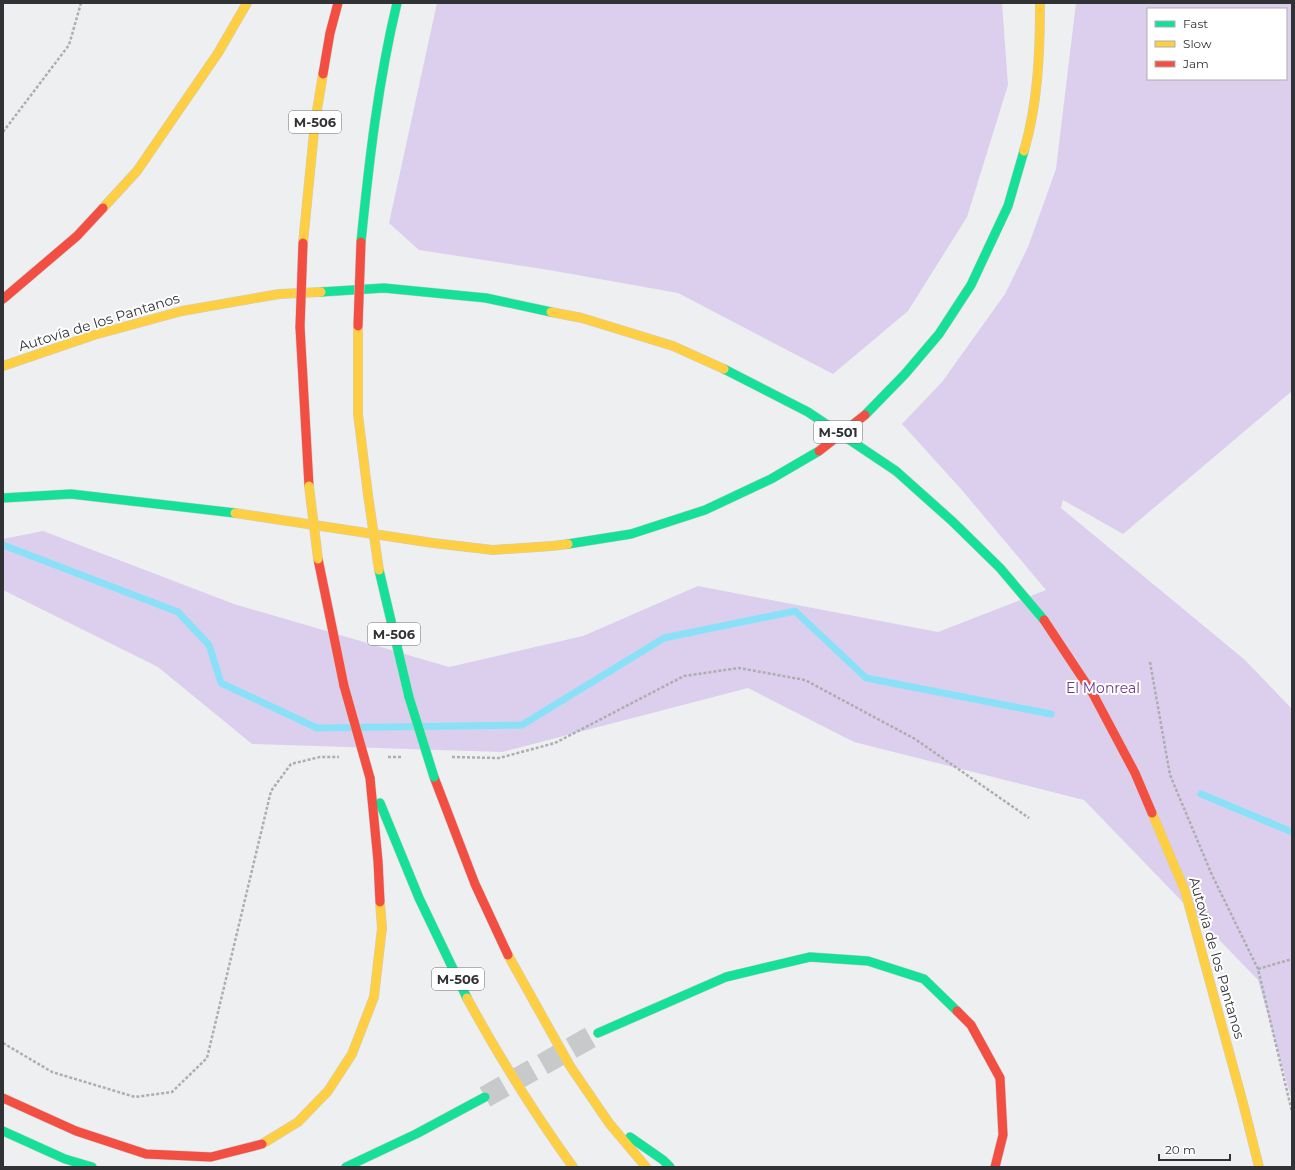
<svg xmlns="http://www.w3.org/2000/svg" width="1295" height="1170" font-family="Montserrat,sans-serif">
<rect width="100%" height="100%" fill="#edeff1"/>
<path fill="#dccfee" fill-rule="evenodd" d="M 437,3 L 1002,3 L 1008,85 L 967,217 L 908,311 L 833,374 L 678,293 L 549,270 L 419,250 L 389,223 Z
M 1076,3 L 1292,3 L 1292,391 L 1123,534 L 1063,500 L 1061,508 L 1245,660 L 1292,709 L 1292,1101 L 1258,980 L 1084,800 L 854,742 L 748,688 L 502,752 L 252,744 L 158,667 L 3,590 L 3,539 L 43,531 L 234,604 L 449,667 L 583,636 L 698,586 L 938,632 L 1046,590 L 961,489 L 902,424 L 942,382 L 1005,294 L 1028,247 L 1056,169 ZM 1148,9 L 1286,9 L 1286,79 L 1148,79 Z"/>
<g fill="none" stroke-linecap="round" stroke-linejoin="round">
<path stroke="#8ae1f7" stroke-width="7" d="M 3,545 L 178,612 L 209,645 L 221,683 L 317,728 L 522,725 L 664,638 L 795,611 L 866,678 L 1051,714
M 1201,794 L 1292,832"/>
<path stroke="#c7c9cb" stroke-width="22" stroke-dasharray="22 11" stroke-linecap="butt" d="M 485,1097 L 598,1033"/>
<defs>
<path id="fast" d="M 361,242 C 369,162 378,82 397,3
M 321,292 L 384,288 L 486,298 L 551,312
M 724,369 L 808,412 L 896,471 L 952,521 L 1000,568 L 1044,620
M 865,415 L 905,374 L 939,334 L 971,285 L 1008,206 L 1024,151
M 3,498 L 71,494 L 235,513
M 568,544 L 631,534 L 705,510 L 771,479 L 819,451
M 379,570 L 409,697
M 380,803 L 419,898 L 467,998
M 598,1033 L 726,977 L 810,957 L 868,961 L 924,979 L 957,1011
M 3,1131 L 65,1159 L 92,1167
M 630,1137 L 663,1160 L 670,1167
M 346,1167 L 416,1134 L 485,1097"/>
<path id="slow" d="M 1024,151 C 1038,103 1040,53 1040,3
M 103,208 L 137,171 L 218,53 L 247,3
M 303,243 L 315,122 L 323,74
M 551,312 L 582,318 L 673,346 L 724,369
M 358,326 L 358,414 L 368,495
M 3,366 L 94,335 L 182,311 L 279,294 L 321,292
M 235,513 L 433,543 L 493,550 L 552,546 L 568,544
M 1152,813 L 1185,891 L 1243,1103 L 1259,1167
M 508,955 L 570,1066 L 609,1123 L 646,1167
M 467,998 C 499,1057 534,1113 573,1167
M 262,1144 L 298,1122 L 328,1091 L 352,1054 L 374,997 L 382,928 L 380,902"/>
<path id="jam" d="M 323,74 L 330,33 L 338,3
M 3,299 L 77,236 L 103,208
M 300,327 L 309,486
M 318,559 L 344,686
M 1044,620 L 1093,694 L 1135,773 L 1152,813
M 434,777 L 475,884 L 508,955
M 370,778 L 378,861 L 380,902
M 957,1011 L 971,1025 L 1000,1078 L 1003,1135 L 995,1167
M 3,1098 L 76,1131 L 146,1154 L 211,1157 L 262,1144"/>
</defs>
<use href="#fast" stroke="#cccdce" stroke-width="10"/>
<use href="#slow" stroke="#cccdce" stroke-width="10"/>
<use href="#jam" stroke="#cccdce" stroke-width="10"/>
<path stroke="#acaeaf" stroke-width="2.5" stroke-dasharray="3 2" stroke-linecap="butt" d="M 3,132 L 69,45 L 81,3
M 1150,662 L 1170,775 L 1212,875 L 1258,969 L 1292,1112
M 388,757 L 403,757
M 452,757 L 499,758 L 555,743 L 684,676 L 739,668 L 805,680 L 915,739 L 1029,818
M 1258,969 L 1292,959
M 3,1043 L 52,1072 L 135,1097 L 172,1092 L 207,1058 L 271,791 L 291,764 L 320,757 L 339,757"/>
<use href="#fast" stroke="#16e098" stroke-width="9"/>
<use href="#slow" stroke="#ffcf43" stroke-width="9"/>
<use href="#jam" stroke="#f24e42" stroke-width="9"/>
<defs>
<path id="fast-bridge" d="M 409,697 L 434,777"/>
<path id="slow-bridge" d="M 309,486 L 318,559
M 368,495 L 379,570"/>
<path id="jam-bridge" d="M 358,326 L 361,242
M 300,327 L 303,243
M 819,451 L 865,415
M 344,686 L 370,778"/>
</defs>
<use href="#fast-bridge" stroke="#cccdce" stroke-width="10" stroke-linecap="butt"/>
<use href="#slow-bridge" stroke="#cccdce" stroke-width="10" stroke-linecap="butt"/>
<use href="#jam-bridge" stroke="#cccdce" stroke-width="10" stroke-linecap="butt"/>
<use href="#fast-bridge" stroke="#16e098" stroke-width="9"/>
<use href="#slow-bridge" stroke="#ffcf43" stroke-width="9"/>
<use href="#jam-bridge" stroke="#f24e42" stroke-width="9"/>
</g>
<g text-anchor="middle" stroke-width="4" stroke-linejoin="round" paint-order="stroke">
<g fill="#fff" stroke="#6f7072" stroke-width="1">
<rect x="289" y="111" width="52" height="22" rx="3"/>
<rect x="814" y="421" width="48" height="22" rx="3"/>
<rect x="368" y="623" width="52" height="22" rx="3"/>
<rect x="432" y="968" width="52" height="22" rx="3"/>
</g>
<g font-size="13" font-weight="bold" fill="#313235">
<text x="315" y="127">M-506</text>
<text x="838" y="437">M-501</text>
<text x="394" y="639">M-506</text>
<text x="458" y="984">M-506</text>
</g>
<g font-size="14" fill="#313235" stroke="#fff">
<text transform="translate(99 322) rotate(-17)" y="5">Autovía de los Pantanos</text>
<text transform="translate(1217 958) rotate(74)" y="5">Autovía de los Pantanos</text>
</g>
<g font-size="14" fill="#693994" stroke="#fff">
<text x="1103" y="693">El Monreal</text>
</g>
</g>
<rect width="1295" height="1170" fill="none" stroke="#313235" stroke-width="8"/>
<rect x="1147" y="8" width="140" height="72" fill="#ffffff" stroke="#adadae"/>
<rect x="1155" y="21" width="20" height="6" fill="#16e098" stroke="#adadae"/>
<text x="1183" y="28" font-size="12" fill="#313235">Fast</text>
<rect x="1155" y="41" width="20" height="6" fill="#ffcf43" stroke="#adadae"/>
<text x="1183" y="48" font-size="12" fill="#313235">Slow</text>
<rect x="1155" y="61" width="20" height="6" fill="#f24e42" stroke="#adadae"/>
<text x="1183" y="68" font-size="12" fill="#313235">Jam</text>
<path d="M1159 1154v6h71v-6" fill="none" stroke="#313235" stroke-width="2"/>
<text x="1165" y="1154" font-size="12" fill="#313235" stroke="#ffffff" stroke-width="3" paint-order="stroke">20 m</text>
</svg>
